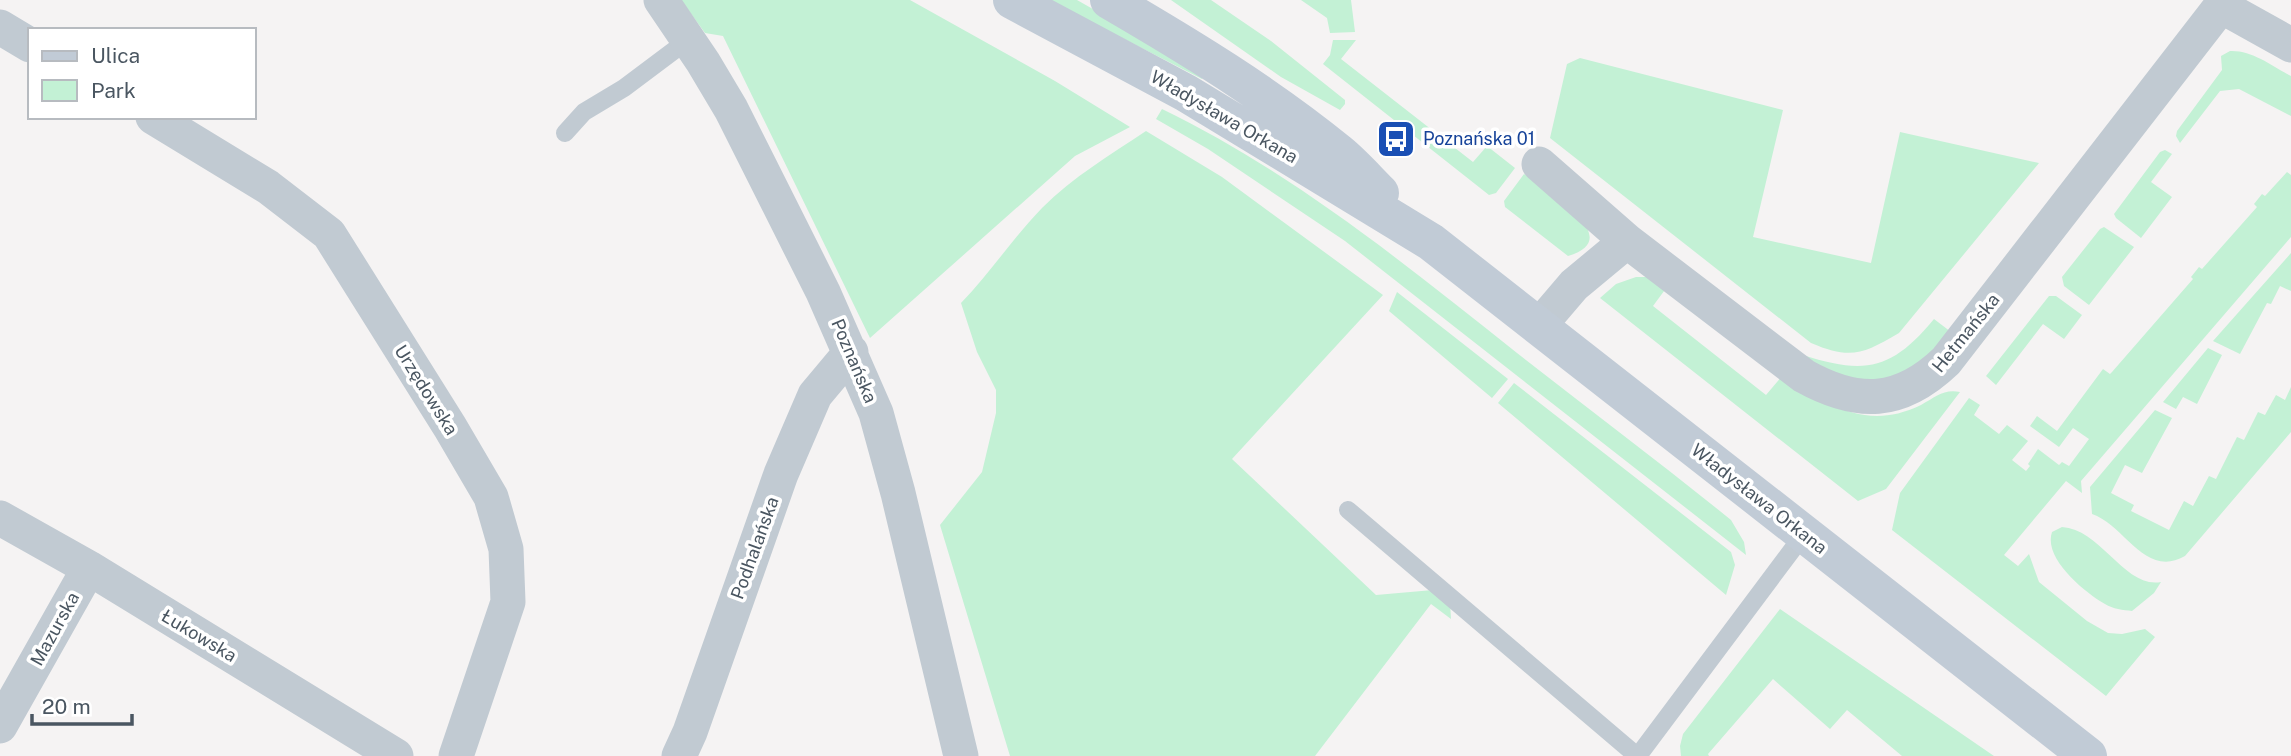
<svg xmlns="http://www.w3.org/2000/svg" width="2291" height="756" font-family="'Public Sans',sans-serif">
<rect width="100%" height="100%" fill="#f5f3f3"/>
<path fill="#c3f1d5" d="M 681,0 L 910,0 L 1055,81 L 1130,127 L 1075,156 L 870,338 L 723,36 L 705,33 Z
M 1048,0 L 1077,0 L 1202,71 L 1204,75 L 1202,79 Z
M 1171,0 L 1211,0 L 1271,41 L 1340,96 L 1345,100 L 1345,104 L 1340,110 L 1281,77 Z
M 1301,0 L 1351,0 L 1355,32 L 1330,33 L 1327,18 Z
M 1333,40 L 1356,40 L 1341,59 L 1473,162 L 1487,146 L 1515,168 L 1496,193 L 1489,195 L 1323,64 L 1330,55 Z
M 2230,51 C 2252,50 2272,66 2291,76 L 2291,116 L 2239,89 L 2220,91 L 2180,143 L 2176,136 L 2177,131 L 2222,70 L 2221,56 Z
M 1580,58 L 1783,110 L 1753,237 L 1871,263 L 1900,132 L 2039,163 L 1899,333 C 1863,354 1851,360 1811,343 L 1550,138 L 1567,64 Z
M 1162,109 C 1292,172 1405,264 1517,353 C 1588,409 1661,463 1731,520 L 1744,542 L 1746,555 L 1345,241 L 1208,149 L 1156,119 Z
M 1146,131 L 1222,177 L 1383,295 L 1232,459 L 1376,595 L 1433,590 L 1450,602 L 1451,619 L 1431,604 L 1315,756 L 1010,756 L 940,525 L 982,472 L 996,413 L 996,390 L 977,352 L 961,303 C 990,273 1013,238 1042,208 C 1073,177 1110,155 1146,131 Z
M 2165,150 L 2172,154 L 2151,182 L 2172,197 L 2141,238 L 2116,218 L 2114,214 L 2160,152 Z
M 2287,172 L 2291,175 L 2291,237 L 2081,481 L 2082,493 L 2066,481 L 2004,555 L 2018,566 L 2029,554 L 2039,582 L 2087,621 L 2108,633 L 2122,634 L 2145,629 L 2155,637 L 2106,696 L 1892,530 L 1900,493 L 1969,398 L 1980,405 L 1974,415 L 1999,434 L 2007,425 L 2028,441 L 2012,460 L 2026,471 L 2030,466 L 2028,464 L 2038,449 L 2059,465 L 2062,462 L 2069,466 L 2089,439 L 2073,428 L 2059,447 L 2030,426 L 2037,416 L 2057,431 L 2103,369 L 2110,374 L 2112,372 L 2193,279 L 2191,277 L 2199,267 L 2202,269 L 2257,207 L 2254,204 L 2262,194 L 2265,196 Z
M 1524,174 C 1544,189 1629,238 1568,256 L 1505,207 L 1504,201 Z
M 2104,227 L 2134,247 L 2089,305 L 2064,286 L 2062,277 L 2100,229 Z
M 2291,253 L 2291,291 L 2280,286 L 2271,304 L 2267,303 L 2240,354 L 2213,341 Z
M 1636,277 L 1647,277 L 1667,287 L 1653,306 L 1766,395 L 1782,376 C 1829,404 1865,432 1921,405 C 1936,397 1943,389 1960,392 L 1886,489 L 1858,501 L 1600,298 L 1616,284 Z
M 1397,292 L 1508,379 L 1492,398 L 1389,311 Z
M 2049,296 L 2056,296 L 2082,315 L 2064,339 L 2043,324 L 1996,385 L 1986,376 Z
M 1934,319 L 1951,332 L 1930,359 L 1888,379 L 1863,380 L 1832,374 L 1803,355 C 1865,375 1892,370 1934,319 Z
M 2208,348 L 2222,355 L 2197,404 L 2183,397 L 2176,409 L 2163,402 Z
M 1514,383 L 1731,552 L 1735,565 L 1726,595 L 1498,403 Z
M 2291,387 L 2291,432 L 2185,556 C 2145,579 2125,525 2092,514 L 2090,487 L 2155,410 L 2172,418 L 2142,473 L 2125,465 L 2111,493 L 2134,505 L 2131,511 L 2169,530 L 2184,501 L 2193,506 L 2209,476 L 2216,479 L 2237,437 L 2244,440 L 2258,412 L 2265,415 L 2276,395 L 2285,400 Z
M 2062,527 C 2101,529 2125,589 2161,582 L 2154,593 L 2132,611 C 2123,610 2113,609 2105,604 C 2084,592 2043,558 2052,532 Z
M 1780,609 L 1994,756 L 1902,756 L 1847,710 L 1830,729 L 1773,679 L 1708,754 L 1709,756 L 1681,756 L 1680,746 L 1683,734 Z"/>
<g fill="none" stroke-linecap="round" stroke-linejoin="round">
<path stroke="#c1cad2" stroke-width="18" d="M 565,133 L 584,112 L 624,88 L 688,40
M 1348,510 L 1636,755
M 1638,756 L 1804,534"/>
<path stroke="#c1cad2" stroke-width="35" d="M 661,0 L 703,62 L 731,109 L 823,292 L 876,413 L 898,493 L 961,756
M 0,27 L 30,45
M 153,117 L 268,187 L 329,234 L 450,427 L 491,497 L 506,549 L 508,602 L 456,756
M 1539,164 L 1627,241 L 1804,376 C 1858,406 1900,405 1946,361 L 2221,6 L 2291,45
M 1539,326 L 1574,285 L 1627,241
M 0,518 L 89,568 L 396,756
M 0,726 L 89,568
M 679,756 L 690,732 L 781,474 L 815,395 L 851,352"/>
<path stroke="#c1cbd6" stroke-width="38" d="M 1012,0 L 1186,93 L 1431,242 L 2088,756
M 1109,0 C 1188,46 1267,94 1338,152 C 1353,164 1366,179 1380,193"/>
</g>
<defs>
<symbol id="bus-square" viewBox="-11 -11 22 22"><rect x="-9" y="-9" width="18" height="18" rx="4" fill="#1a4fb4" stroke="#fff"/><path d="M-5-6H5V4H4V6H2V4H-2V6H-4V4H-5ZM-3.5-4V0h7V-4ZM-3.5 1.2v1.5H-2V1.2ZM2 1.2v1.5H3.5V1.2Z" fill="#fff"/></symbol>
</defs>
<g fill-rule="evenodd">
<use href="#bus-square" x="1374" y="117" width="44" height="44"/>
</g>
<g text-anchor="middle" stroke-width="7" stroke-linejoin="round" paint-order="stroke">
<g font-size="18" fill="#4a5661" stroke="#fff">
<text transform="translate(1224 117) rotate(30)" y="6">Władysława Orkana</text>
<text transform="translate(1966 333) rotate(-51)" y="6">Hetmańska</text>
<text transform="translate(854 361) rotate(67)" y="6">Poznańska</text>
<text transform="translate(426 390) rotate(58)" y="6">Urzędowska</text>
<text transform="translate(1759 499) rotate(38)" y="6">Władysława Orkana</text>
<text transform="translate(755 548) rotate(-70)" y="6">Podhalańska</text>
<text transform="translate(55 629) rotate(-61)" y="6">Mazurska</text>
<text transform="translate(199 636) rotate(31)" y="6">Łukowska</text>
</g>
<g font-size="18" fill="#164399" stroke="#fff" text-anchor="start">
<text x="1423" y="145">Poznańska 01</text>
</g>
</g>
<rect x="28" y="28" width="228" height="91" fill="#ffffff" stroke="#b7bbc0" stroke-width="2"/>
<rect x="42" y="51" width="35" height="10" fill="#c1cbd6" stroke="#b7bbc0" stroke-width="2"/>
<text x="91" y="63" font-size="21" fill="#4a5661">Ulica</text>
<rect x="42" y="80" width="35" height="21" fill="#c3f1d5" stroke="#b7bbc0" stroke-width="2"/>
<text x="91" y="98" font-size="21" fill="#4a5661">Park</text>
<path d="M32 714v10h100v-10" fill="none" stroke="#4a5661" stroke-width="3.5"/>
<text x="42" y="714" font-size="21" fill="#4a5661" stroke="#ffffff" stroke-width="5" paint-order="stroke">20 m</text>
</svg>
